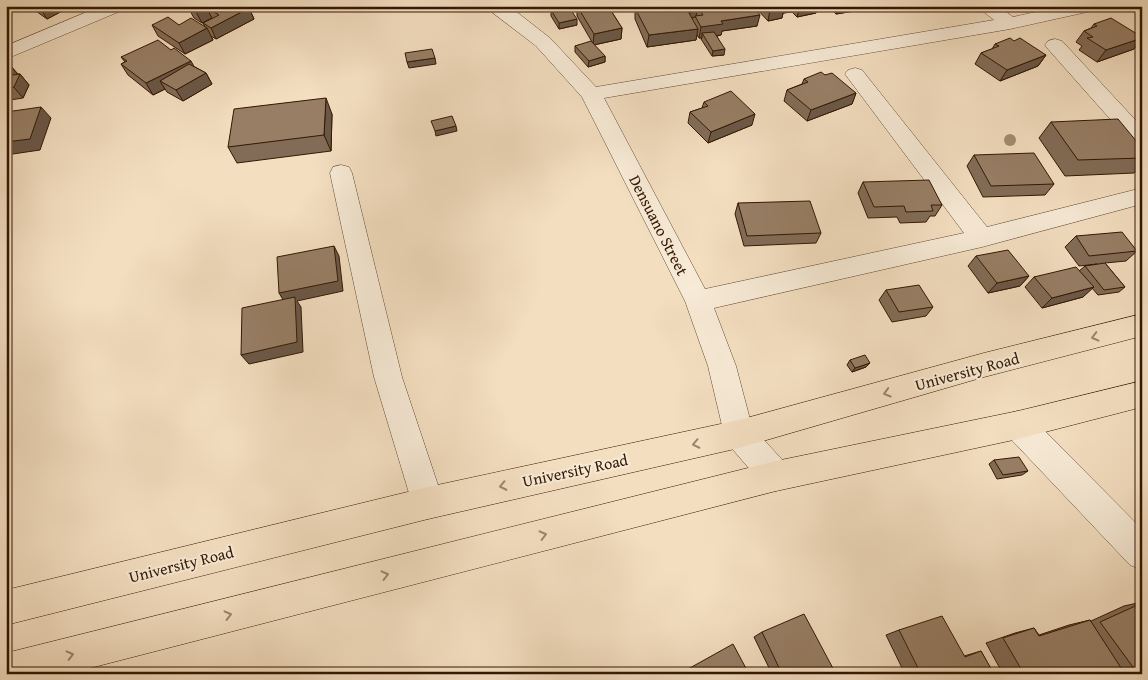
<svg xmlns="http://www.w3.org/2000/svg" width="1148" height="680" font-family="'Gentium Book Plus',serif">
<rect width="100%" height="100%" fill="#f3dec0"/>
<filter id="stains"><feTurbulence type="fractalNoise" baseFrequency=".004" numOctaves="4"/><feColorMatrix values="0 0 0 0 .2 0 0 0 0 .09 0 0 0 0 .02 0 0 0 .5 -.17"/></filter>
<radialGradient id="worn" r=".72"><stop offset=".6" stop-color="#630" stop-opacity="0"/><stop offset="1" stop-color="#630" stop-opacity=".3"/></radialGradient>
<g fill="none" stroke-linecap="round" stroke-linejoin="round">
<defs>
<path id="street" d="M 101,6 L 126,6 L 123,10 L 6,59 L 6,46 Z
M 484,6 L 506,6 L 518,13 L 550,38 L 596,87 L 994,20 L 976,6 L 998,6 L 1013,17 L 1063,6 L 1099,6 L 1096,10 L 1010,29 L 604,98 L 705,289 L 964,233 L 845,74 L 848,70 L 855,68 L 862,70 L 987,227 L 1142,188 L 1142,204 L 982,247 L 714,308 L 736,366 L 752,427 L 787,465 L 792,476 L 787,487 L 776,491 L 765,487 L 728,444 L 724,434 L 708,366 L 685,301 L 582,97 L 536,46 Z
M 1055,39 L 1062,41 L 1142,127 L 1142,148 L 1134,146 L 1048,49 L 1045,45 L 1048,41 Z
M 341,165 L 349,167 L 352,173 L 402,377 L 444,503 L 439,514 L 428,519 L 417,514 L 412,503 L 374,377 L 330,173 L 333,167 Z
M 1018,411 L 1029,415 L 1142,529 L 1142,570 L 1130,565 L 1007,435 L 1003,425 L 1007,415 Z"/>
<path id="highway" d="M 1142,314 L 1142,336 L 984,377 L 739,448 L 428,519 L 6,625 L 6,590 L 428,487 L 739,420 L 984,353 Z
M 1142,381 L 1142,407 L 1018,439 L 776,491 L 67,674 L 6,674 L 6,653 L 776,461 L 1018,411 Z"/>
</defs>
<use href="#street" stroke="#634932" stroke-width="1"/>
<use href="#highway" stroke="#331702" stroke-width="1"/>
<use href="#street" fill="#f7ead6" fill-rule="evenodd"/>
<use href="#highway" fill="#f3dec0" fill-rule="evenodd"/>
</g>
<circle fill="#a48c71" cx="1010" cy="140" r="6"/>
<path fill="#826c57" stroke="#331702" d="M 29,6 L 70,6 L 70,7 L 47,19 Z
M 577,6 L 608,6 L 622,28 L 621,39 L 594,45 L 605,56 L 605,62 L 588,67 L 575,52 L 575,46 L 592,42 L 577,16 Z
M 653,6 L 754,6 L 757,26 L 722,31 L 721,35 L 717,36 L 724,55 L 712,56 L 701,39 L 702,38 L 699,38 L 697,35 L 696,40 L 647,47 L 635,19 L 635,8 Z
M 754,6 L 821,6 L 820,8 L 818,8 L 816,13 L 797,17 L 792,12 L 783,13 L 782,18 L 768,21 Z
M 828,6 L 885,6 L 836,14 Z
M 188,7 L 249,8 L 254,19 L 216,39 L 211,36 L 213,40 L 185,54 L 158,36 L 152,25 L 179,25 L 205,27 L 203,23 L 212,19 L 202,23 L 194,18 Z
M 551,10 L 577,25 L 559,29 L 551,16 Z
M 1094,24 L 1142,37 L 1142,38 L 1134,49 L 1097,62 L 1079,50 L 1082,46 L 1076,42 L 1084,31 L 1091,28 Z
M 995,44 L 1046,55 L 1038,66 L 1000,81 L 975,64 L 981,53 L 992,49 Z
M 121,57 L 195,67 L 206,73 L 212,84 L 183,101 L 167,92 L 165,89 L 153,95 L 128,75 L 121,64 L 125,62 Z
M 6,65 L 10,65 L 18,74 L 20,74 L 29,85 L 23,98 L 10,100 L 6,108 Z
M 825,75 L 856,93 L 852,104 L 807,121 L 784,101 L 787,90 L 802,84 L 804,79 Z
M 704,102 L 752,125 L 708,143 L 688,123 L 690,112 L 702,108 Z
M 332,114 L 331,151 L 237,163 L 228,147 Z
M 1051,122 L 1142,148 L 1142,165 L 1134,173 L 1065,176 L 1039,138 Z
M 974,155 L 1054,184 L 1045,195 L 983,197 L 967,166 Z
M 863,182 L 942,205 L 935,216 L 930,216 L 926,222 L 900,223 L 897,217 L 868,218 L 858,193 Z
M 738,203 L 821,233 L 816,243 L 744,246 L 735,214 Z
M 1076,236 L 1137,251 L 1126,261 L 1105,263 L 1125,287 L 1119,292 L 1098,295 L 1092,288 L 1083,297 L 1042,308 L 1025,287 L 1034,277 L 1079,271 L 1085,266 L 1097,264 L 1079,266 L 1065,247 Z
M 976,256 L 1029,276 L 1020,286 L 988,293 L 968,266 Z
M 886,290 L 933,307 L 926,316 L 892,322 L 879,300 Z
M 850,360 L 866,367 L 852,372 L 847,365 Z
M 994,460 L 1028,471 L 1022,475 L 997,479 L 989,464 Z
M 1142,602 L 1142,674 L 1003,674 L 986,643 L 1015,633 L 1034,628 L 1039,635 L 1069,625 L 1090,620 L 1091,621 L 1124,606 Z
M 899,630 L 964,656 L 981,651 L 994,674 L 897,674 L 904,672 L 886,635 Z
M 762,632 L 836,674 L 772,674 L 754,637 Z"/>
<path fill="#6a5847" stroke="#331702" d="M 6,6 L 20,6 L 7,12 Z
M 41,6 L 70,6 L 70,7 L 47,19 L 39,7 Z
M 780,6 L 793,6 L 792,12 L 783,13 L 782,18 L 768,21 L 770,10 Z
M 800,6 L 821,6 L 820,8 L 818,8 L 816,13 L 797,17 Z
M 839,6 L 885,6 L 836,14 Z
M 206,7 L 212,18 L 202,23 L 196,12 Z
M 249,8 L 254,19 L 216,39 L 211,28 Z
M 697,11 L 696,17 L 689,18 L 690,12 Z
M 760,15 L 757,26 L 722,31 L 721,35 L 705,37 L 702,33 L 702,38 L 699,38 L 701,27 L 721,21 Z
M 577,19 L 577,25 L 559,29 L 559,23 Z
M 207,28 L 213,40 L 185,54 L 179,43 Z
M 622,28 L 621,39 L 593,45 L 594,34 Z
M 698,29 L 696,40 L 647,47 L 649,35 Z
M 1142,38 L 1134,49 L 1097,62 L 1106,50 Z
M 725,49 L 724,55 L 712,56 L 713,51 Z
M 1046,55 L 1038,66 L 1000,81 L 1007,70 Z
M 605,56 L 605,62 L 588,67 L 589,61 Z
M 435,58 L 436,64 L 409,68 L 407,62 Z
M 191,61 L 197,72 L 160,81 L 165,89 L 153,95 L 146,83 Z
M 10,65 L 19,76 L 20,74 L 29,85 L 23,98 L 6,78 L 6,72 Z
M 206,73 L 212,84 L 183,101 L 176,90 Z
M 856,93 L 852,104 L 807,121 L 811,110 Z
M 6,95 L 10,100 L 6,108 Z
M 326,98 L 332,114 L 331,151 L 324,135 Z
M 41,107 L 51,118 L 40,150 L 6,155 L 6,142 Z
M 755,114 L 752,125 L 708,143 L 711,132 Z
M 456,126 L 457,131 L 436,136 L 435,131 Z
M 334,246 L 339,256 L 343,291 L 297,301 L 301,307 L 303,352 L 249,364 L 241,355 L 285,303 L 279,293 Z
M 1029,276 L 1020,286 L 988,293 L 997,283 Z
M 1094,287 L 1083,297 L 1042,308 L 1052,298 Z
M 870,363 L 866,367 L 852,372 L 855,368 Z"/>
<path fill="#977e65" stroke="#331702" d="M 191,6 L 245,6 L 249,8 L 211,28 L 203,23 L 219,15 L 206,7 L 196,12 L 188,7 Z
M 568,6 L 577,19 L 559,23 L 551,10 Z
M 577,6 L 608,6 L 622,28 L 594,34 Z
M 653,6 L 685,6 L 698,29 L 649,35 L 635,8 Z
M 687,6 L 700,6 L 698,7 L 697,11 L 690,12 Z
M 700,6 L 754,6 L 760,15 L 721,21 L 723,24 L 701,27 L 695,16 L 703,15 L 698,7 Z
M 767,6 L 784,6 L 785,7 L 770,10 Z
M 168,17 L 179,25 L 191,18 L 207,28 L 179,43 L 152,25 Z
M 1111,18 L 1142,37 L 1142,38 L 1106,50 L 1087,38 L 1093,37 L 1084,31 L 1097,26 L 1094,24 Z
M 714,32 L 725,49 L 713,51 L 702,33 Z
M 1010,38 L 1014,41 L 1020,38 L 1046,55 L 1007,70 L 981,53 L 999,46 L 995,44 Z
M 158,40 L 171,50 L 174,48 L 191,61 L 146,83 L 121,64 L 127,61 L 121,57 Z
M 591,41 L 605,56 L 589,61 L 575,46 Z
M 432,49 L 435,58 L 407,62 L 405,53 Z
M 189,64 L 206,73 L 176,90 L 160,81 Z
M 6,65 L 10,65 L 6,72 Z
M 821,72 L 825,75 L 832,73 L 856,93 L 811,110 L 787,90 L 808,82 L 804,79 Z
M 20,74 L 14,87 L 6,88 L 6,76 Z
M 731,91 L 755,114 L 711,132 L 690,112 L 708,106 L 704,102 Z
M 326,98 L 324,135 L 228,147 L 234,109 Z
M 41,107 L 30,139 L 6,142 L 6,112 Z
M 452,116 L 456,126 L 435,131 L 431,121 Z
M 1118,119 L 1142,148 L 1142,158 L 1078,160 L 1051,122 Z
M 1034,153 L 1054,184 L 991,186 L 974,155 Z
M 929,180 L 942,205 L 931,205 L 933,211 L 906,212 L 904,206 L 874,207 L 863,182 Z
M 810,201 L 821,233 L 747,236 L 738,203 Z
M 1122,232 L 1137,251 L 1089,256 L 1076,236 Z
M 334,246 L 338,281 L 279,293 L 277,257 Z
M 1008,250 L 1029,276 L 997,283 L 976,256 Z
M 1105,263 L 1125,287 L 1104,290 L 1085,266 Z
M 1076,267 L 1094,287 L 1052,298 L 1034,277 Z
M 919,285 L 933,307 L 899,312 L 886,290 Z
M 295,297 L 297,342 L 241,355 L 242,308 Z
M 865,355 L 870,363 L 855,368 L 850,360 Z
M 1019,457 L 1028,471 L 1003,475 L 994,460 Z
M 1142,603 L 1142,674 L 1138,674 L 1100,622 Z
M 804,614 L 836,674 L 782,674 L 762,632 Z
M 942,616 L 965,657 L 981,651 L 994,674 L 901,674 L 918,668 L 899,630 Z
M 1090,620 L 1125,674 L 1024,674 L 1003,638 L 1034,628 L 1039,636 Z
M 733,644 L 749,674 L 679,674 Z"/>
<defs><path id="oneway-chevron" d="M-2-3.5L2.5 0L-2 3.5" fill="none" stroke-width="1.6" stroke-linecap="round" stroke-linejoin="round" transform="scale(1.25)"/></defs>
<g stroke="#9d846a">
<use href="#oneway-chevron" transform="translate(1095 337) rotate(166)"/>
<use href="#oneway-chevron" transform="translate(887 393) rotate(164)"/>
<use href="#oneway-chevron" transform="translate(696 444) rotate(168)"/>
<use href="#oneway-chevron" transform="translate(503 486) rotate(168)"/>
<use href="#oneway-chevron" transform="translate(543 535) rotate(-14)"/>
<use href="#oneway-chevron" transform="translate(385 575) rotate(-14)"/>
<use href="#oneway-chevron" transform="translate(228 615) rotate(-14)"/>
<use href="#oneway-chevron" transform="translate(70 655) rotate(-14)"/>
</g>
<g text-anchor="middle" stroke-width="4" stroke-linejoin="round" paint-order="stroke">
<g font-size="16" fill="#331702" stroke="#f7ead6">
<text transform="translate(659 225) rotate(63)" y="6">Densuano Street</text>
<text transform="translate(967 371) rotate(-15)" y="6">University Road</text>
<text transform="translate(575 470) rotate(-12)" y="6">University Road</text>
<text transform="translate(181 564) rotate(-14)" y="6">University Road</text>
</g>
</g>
<rect width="1148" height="680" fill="none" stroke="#f3dec0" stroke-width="25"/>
<rect x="8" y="8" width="1133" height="665" fill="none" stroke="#331702" stroke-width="2.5"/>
<rect x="12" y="12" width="1123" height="655" fill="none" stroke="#331702"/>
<rect width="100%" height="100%" filter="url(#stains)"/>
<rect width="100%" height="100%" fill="url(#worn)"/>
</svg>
